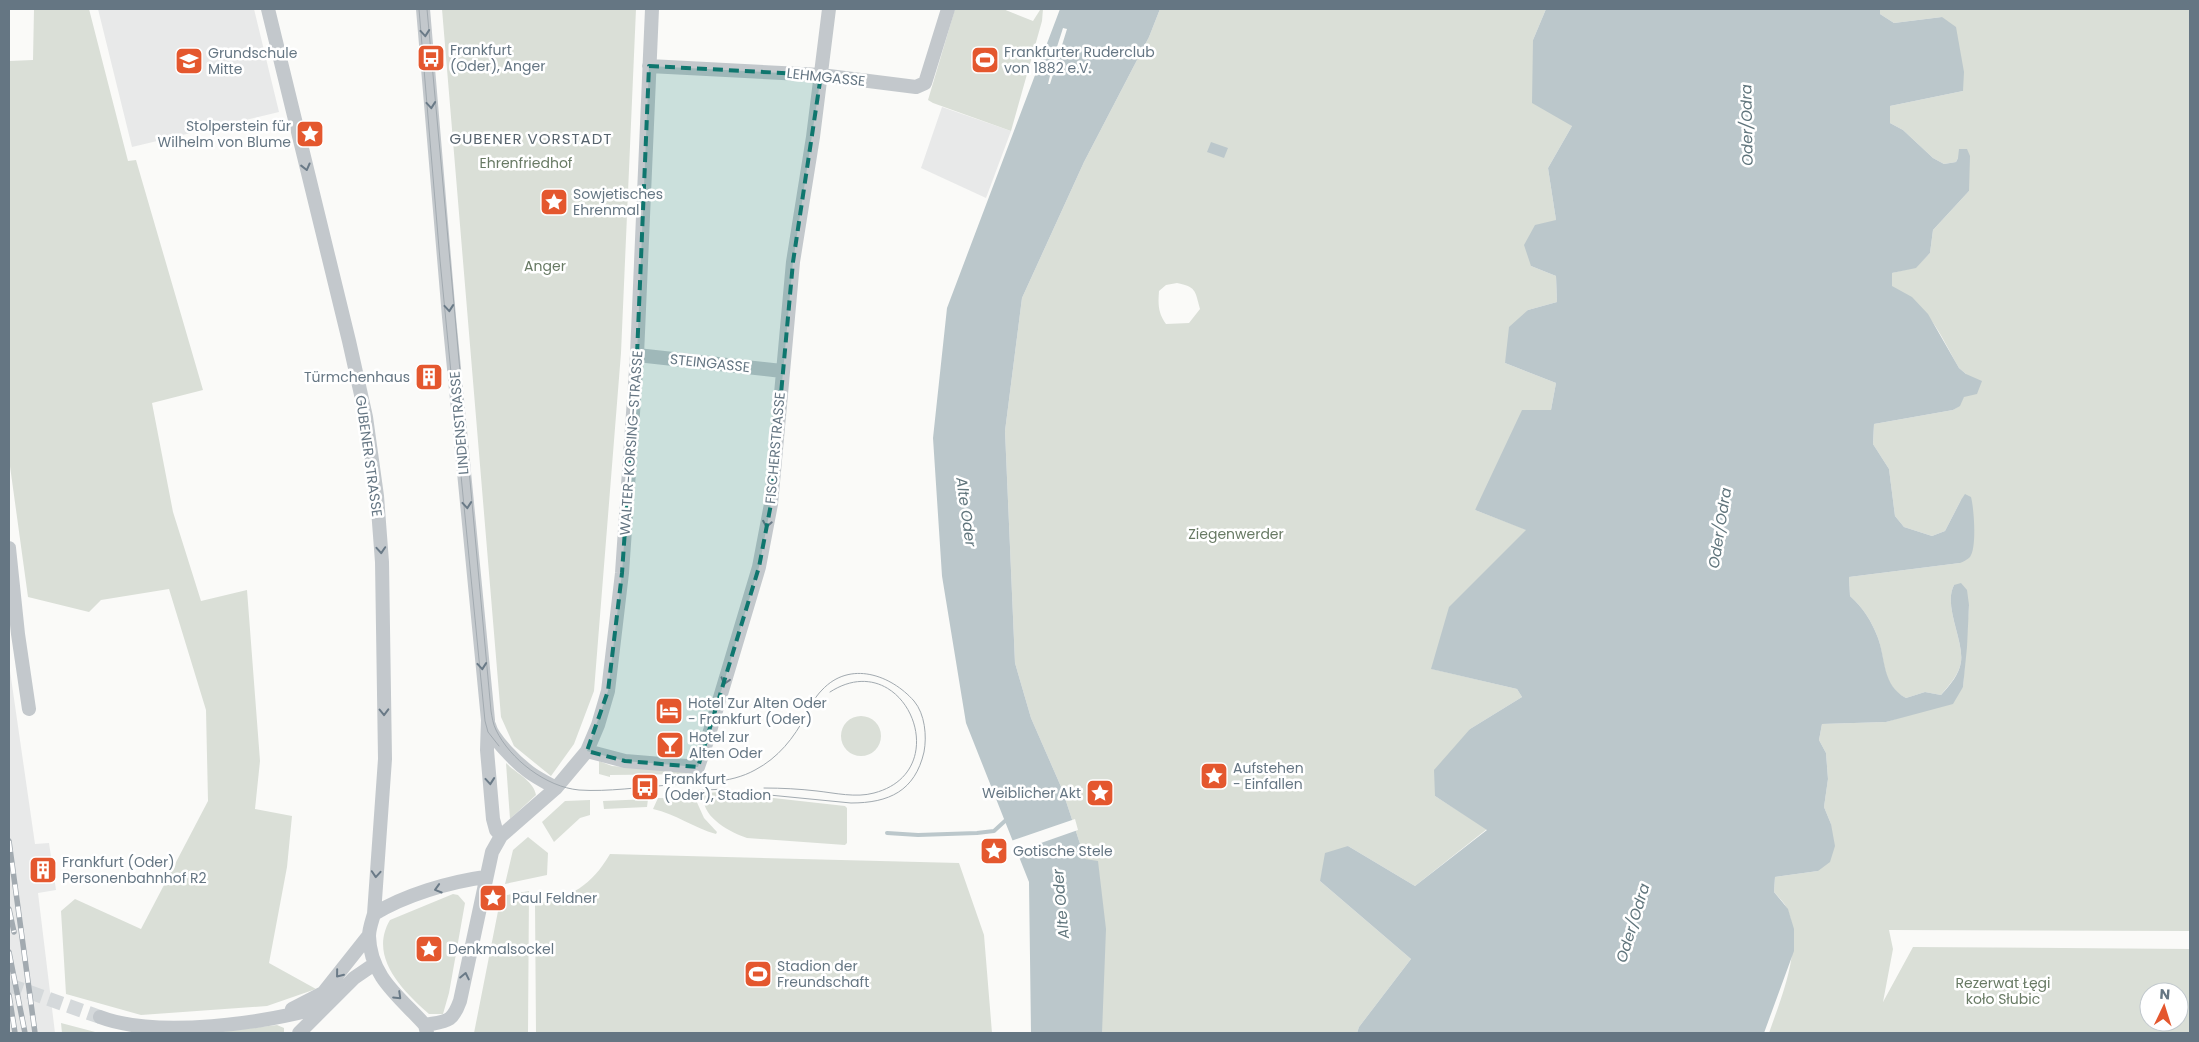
<svg xmlns="http://www.w3.org/2000/svg" width="2199" height="1042" font-family="Poppins,sans-serif">
<rect width="100%" height="100%" fill="#fafaf8"/>
<path fill="#e8e9e9" d="M 98,9 L 254,9 L 279,112 L 132,147 Z
M 942,107 L 1011,131 L 986,198 L 921,168 Z
M 9,664 L 35,844 L 49,843 L 56,890 L 38,893 L 55,1033 L 9,1033 Z"/>
<path fill="#dadfd7" fill-rule="evenodd" d="M 34,9 L 89,9 L 128,161 L 136,160 L 203,390 L 152,403 L 173,512 L 201,601 L 247,590 L 260,761 L 255,809 L 292,816 L 287,867 L 269,963 L 316,989 L 267,1006 L 141,1015 L 66,994 L 61,911 L 75,899 L 141,929 L 208,801 L 206,710 L 169,589 L 101,600 L 89,612 L 28,597 L 9,459 L 9,61 L 33,60 Z
M 442,9 L 636,9 L 621,353 L 594,691 L 574,744 L 551,776 L 514,746 L 501,717 Z
M 955,9 L 1003,9 L 1033,21 L 1040,10 L 1043,9 L 1042,21 L 1011,131 L 933,103 L 928,100 Z
M 1160,9 L 1546,9 L 1533,40 L 1572,126 L 1548,168 L 1556,220 L 1531,266 L 1556,276 L 1557,302 L 1528,310 L 1505,363 L 1556,383 L 1551,410 L 1475,510 L 1527,530 L 1490,567 L 1432,669 L 1517,689 L 1522,697 L 1470,729 L 1435,796 L 1487,829 L 1415,886 L 1348,846 L 1320,881 L 1411,959 L 1359,1027 L 1357,1033 L 1102,1033 L 1085,859 L 1062,789 L 1031,718 L 1015,663 L 1005,431 L 1022,298 L 1084,162 L 1149,37 ZM 1177,283 C 1196,287 1195,290 1200,309 L 1189,323 L 1166,324 C 1158,313 1158,304 1159,291 L 1166,285 Z
M 1880,9 L 2190,9 L 2190,931 L 1889,930 L 1893,949 L 1883,1002 L 1913,947 L 2190,949 L 2190,1033 L 1769,1033 C 1781,998 1803,947 1788,911 C 1786,904 1779,898 1774,892 L 1775,877 L 1818,871 L 1831,824 L 1824,807 L 1828,779 L 1826,753 L 1819,740 L 1822,724 L 1886,722 L 1905,716 L 1963,687 L 1969,605 L 1954,585 C 1943,606 1964,640 1961,662 C 1959,675 1949,685 1941,695 L 1925,692 L 1906,698 C 1881,685 1886,661 1878,638 C 1871,620 1864,609 1850,596 L 1849,577 L 1960,563 L 1961,500 L 1945,531 L 1932,536 L 1904,527 L 1895,516 L 1889,469 L 1873,444 L 1874,424 L 1953,410 C 1966,403 1965,388 1966,374 L 1959,368 C 1938,331 1931,308 1892,287 L 1892,273 L 1916,267 L 1930,253 L 1933,230 L 1969,191 L 1958,158 L 1956,162 L 1944,164 L 1933,158 L 1903,130 L 1890,123 L 1890,106 L 1963,91 L 1942,17 L 1894,23 L 1880,14 ZM 2149,992 L 2179,992 L 2179,1022 L 2149,1022 Z
M841 736a20 20 0 1 1 40 0a20 20 0 1 1-40 0Z
M 599,761 L 612,766 L 691,772 L 695,774 L 610,775 L 610,777 L 599,774 Z
M 506,763 C 516,773 534,781 536,795 L 510,819 Z
M 721,792 L 845,806 L 847,808 L 847,843 L 845,845 L 747,838 C 729,832 699,816 704,793 Z
M 658,798 L 695,798 L 704,818 L 717,832 L 716,834 C 694,828 676,814 653,809 Z
M 648,799 L 647,807 L 604,809 L 603,801 Z
M 590,800 L 590,815 L 580,818 L 554,842 L 542,822 L 565,801 Z
M 528,837 L 548,853 L 547,875 L 505,884 L 513,850 Z
M 610,854 L 959,863 L 984,935 L 992,1033 L 536,1033 L 535,904 C 572,897 591,886 610,854 Z
M 529,891 L 528,1033 L 474,1033 L 501,896 Z
M 453,894 L 458,895 L 465,903 L 449,993 L 443,1014 L 429,1014 C 403,991 368,957 390,920 Z
M 61,1023 L 99,1033 L 62,1033 Z
M 277,1025 L 284,1028 L 284,1033 L 210,1033 Z"/>
<path fill="#bbc7cb" d="M 1060,9 L 1160,9 L 1149,37 L 1084,162 L 1022,298 L 1005,431 L 1015,663 L 1031,718 L 1062,789 L 1085,859 L 1098,861 L 1106,929 L 1102,1033 L 1031,1033 L 1029,882 L 966,723 L 942,576 L 933,438 L 947,308 Z
M 1546,9 L 1880,9 L 1880,14 L 1894,23 L 1942,17 L 1956,27 L 1964,72 L 1963,91 L 1890,106 L 1890,123 L 1903,130 L 1933,158 L 1944,164 L 1956,162 L 1958,158 L 1959,149 L 1967,149 L 1970,156 L 1969,191 L 1933,230 L 1930,253 L 1916,268 L 1892,273 L 1892,286 L 1912,297 L 1928,314 L 1959,368 L 1966,374 L 1982,381 L 1977,394 L 1964,397 L 1960,406 L 1953,410 L 1874,424 L 1873,444 L 1889,469 L 1895,516 L 1904,527 L 1932,536 L 1945,531 L 1961,500 L 1965,494 L 1971,497 C 1974,508 1977,548 1970,557 C 1968,559 1963,562 1960,563 L 1849,577 L 1850,596 C 1864,609 1871,620 1878,638 C 1886,660 1882,685 1906,698 L 1925,692 L 1941,695 C 1950,685 1959,675 1961,662 C 1964,640 1943,606 1954,585 L 1961,583 L 1967,590 L 1969,605 L 1967,647 L 1963,687 L 1953,704 L 1886,722 L 1822,724 L 1819,740 L 1826,753 L 1828,779 L 1824,807 L 1831,824 L 1835,846 L 1830,862 L 1818,871 L 1775,877 L 1774,892 L 1788,909 L 1794,929 L 1794,951 L 1764,1033 L 1357,1033 L 1359,1027 L 1411,959 L 1320,881 L 1325,853 L 1348,846 L 1415,886 L 1487,830 L 1435,796 L 1434,770 L 1470,729 L 1522,697 L 1517,689 L 1431,669 L 1449,607 L 1526,530 L 1475,510 L 1522,410 L 1551,410 L 1556,383 L 1505,363 L 1509,327 L 1528,310 L 1557,302 L 1556,276 L 1531,266 L 1524,245 L 1535,225 L 1556,220 L 1548,168 L 1572,126 L 1532,103 L 1533,40 Z
M 1211,142 L 1228,148 L 1224,158 L 1207,152 Z"/>
<path fill="#fafaf8" d="M 1063,28 L 1067,29 L 1050,84 L 1048,84 L 1054,59 L 1040,56 L 1044,47 L 1056,50 Z
M 1075,819 L 1078,830 L 1015,852 L 1011,841 Z"/>
<g fill="none" stroke-linecap="round" stroke-linejoin="round">
<path stroke="#bbc7cb" stroke-width="4" d="M 887,833 L 918,835 L 977,833 L 994,831 L 1006,820"/>
<path stroke="#d5d9db" stroke-width="14" stroke-dasharray="14 7" stroke-linecap="butt" d="M 9,985 L 100,1017"/>
<path stroke="#c3c8cc" stroke-width="14" d="M 268,9 L 349,341 L 366,417 L 377,496 L 382,562 L 385,759 L 374,914 C 372,921 369,929 369,936 C 370,977 400,997 425,1025 L 427,1033
M 423,9 L 449,317 L 488,720 L 487,750 L 493,819 L 496,830 L 501,836
M 649,66 L 821,75 L 916,87 L 925,83 L 948,9
M 637,355 L 782,371
M 9,548 L 18,634 L 29,709
M 489,725 C 492,739 517,763 529,772 C 537,778 547,783 556,788
M 587,751 L 625,761 L 698,767 L 707,741 L 759,567 L 771,504 L 793,262 L 813,137 L 829,9
M 374,914 C 405,895 449,882 485,877
M 292,1009 L 323,993 L 369,935
M 100,1017 C 158,1039 266,1023 325,1006
M 425,1025 C 447,1021 452,1023 460,1001 L 492,852 L 501,836 L 556,788 L 587,751 L 598,725 L 608,691 L 622,573 L 637,355 L 652,9
M 299,1033 L 354,978 L 373,965"/>
<path stroke="#a2aab0" stroke-width="1" d="M 419,9 L 440,260 L 485,721 L 488,732 L 499,746
M 427,9 L 491,711 C 492,717 493,724 496,730 C 510,759 546,787 579,790 C 608,792 640,787 670,785 C 697,783 730,784 755,770 C 778,758 794,738 806,715 C 811,706 814,698 822,690 C 850,660 891,675 914,701 C 925,714 927,736 924,752 C 915,791 889,803 851,803 L 718,790
M 764,788 C 782,788 800,789 817,791 C 835,793 856,798 874,793 C 958,771 904,644 830,692
M 672,792 L 724,789"/>
<defs>
<path id="rail" d="M 9,841 L 35,1033
M 9,909 L 14,932
M 9,952 L 25,1033
M 9,995 L 15,1033"/>
</defs>
<use href="#rail" stroke="#a2aab0" stroke-width="5.5"/>
<use href="#rail" stroke="#fff" stroke-width="4" stroke-dasharray="11" stroke-linecap="butt"/>
</g>
<defs><path id="oneway-chevron" d="M-2-3.5L2.5 0L-2 3.5" fill="none" stroke-width="1.6" stroke-linecap="round" stroke-linejoin="round" transform="scale(1.25)"/></defs>
<g stroke="#6a7a87">
<use href="#oneway-chevron" transform="translate(425 33) rotate(85)"/>
<use href="#oneway-chevron" transform="translate(431 105) rotate(85)"/>
<use href="#oneway-chevron" transform="translate(306 167) rotate(76)"/>
<use href="#oneway-chevron" transform="translate(449 308) rotate(85)"/>
<use href="#oneway-chevron" transform="translate(467 505) rotate(85)"/>
<use href="#oneway-chevron" transform="translate(767 524) rotate(100)"/>
<use href="#oneway-chevron" transform="translate(381 550) rotate(86)"/>
<use href="#oneway-chevron" transform="translate(482 666) rotate(85)"/>
<use href="#oneway-chevron" transform="translate(725 681) rotate(107)"/>
<use href="#oneway-chevron" transform="translate(384 712) rotate(89)"/>
<use href="#oneway-chevron" transform="translate(490 781) rotate(85)"/>
<use href="#oneway-chevron" transform="translate(376 874) rotate(94)"/>
<use href="#oneway-chevron" transform="translate(438 889) rotate(163)"/>
<use href="#oneway-chevron" transform="translate(339 974) rotate(129)"/>
<use href="#oneway-chevron" transform="translate(465 976) rotate(-78)"/>
<use href="#oneway-chevron" transform="translate(398 996) rotate(44)"/>
</g>
<path fill="#0f766e" fill-opacity="0.2" stroke="#0f766e" stroke-width="4" stroke-dasharray="10 6" stroke-linejoin="round" d="M 649,66 L 821,75 L 793,262 L 771,504 L 759,567 L 698,767 L 625,761 L 587,751 L 608,691 L 622,573 L 637,355 Z"/>
<defs>
<symbol id="bus-square" viewBox="-11 -11 22 22"><rect x="-9" y="-9" width="18" height="18" rx="4" fill="#e4572e" stroke="#fff"/><path d="M-5-6H5V4H4V6H2V4H-2V6H-4V4H-5ZM-3.5-4V0h7V-4ZM-3.5 1.2v1.5H-2V1.2ZM2 1.2v1.5H3.5V1.2Z" fill="#fff"/></symbol>
<symbol id="stadium-square" viewBox="-11 -11 22 22"><rect x="-9" y="-9" width="18" height="18" rx="4" fill="#e4572e" stroke="#fff"/><path d="M0-5a6.5 5 0 1 0 0 10a6.5 5 0 1 0 0-10ZM-3.5-1.8h7v3.6h-7Z" fill="#fff"/></symbol>
<symbol id="school-square" viewBox="-11 -11 22 22"><rect x="-9" y="-9" width="18" height="18" rx="4" fill="#e4572e" stroke="#fff"/><path d="M0-5L7-2L0 1L-7-2ZM-4 1L0 2.5L4 1V4Q0 6-4 4Z" fill="#fff"/></symbol>
<symbol id="sight-square" viewBox="-11 -11 22 22"><rect x="-9" y="-9" width="18" height="18" rx="4" fill="#e4572e" stroke="#fff"/><path d="M0-6L1.8-2.2L6-1.7L2.9 1.2L3.7 5.4L0 3.3L-3.7 5.4L-2.9 1.2L-6-1.7L-1.8-2.2Z" fill="#fff"/></symbol>
<symbol id="building-square" viewBox="-11 -11 22 22"><rect x="-9" y="-9" width="18" height="18" rx="4" fill="#e4572e" stroke="#fff"/><path d="M-4-6H4V6H1V3H-1V6H-4ZM-2.5-4.3h1.7v1.8h-1.7ZM.8-4.3h1.7v1.8H.8ZM-2.5-1h1.7V.8h-1.7ZM.8-1h1.7V.8H.8Z" fill="#fff"/></symbol>
<symbol id="hotel-square" viewBox="-11 -11 22 22"><rect x="-9" y="-9" width="18" height="18" rx="4" fill="#e4572e" stroke="#fff"/><path d="M-6-4.5h1.5V1H6V5H4.5V3h-9V5H-6ZM-4 0a1.8 1.8 0 1 1 3.6 0ZM.5 0V-2.5h3Q6-2.5 6 0Z" fill="#fff"/></symbol>
<symbol id="bar-square" viewBox="-11 -11 22 22"><rect x="-9" y="-9" width="18" height="18" rx="4" fill="#e4572e" stroke="#fff"/><path d="M-6-5H6L.8 .8V4.5H3.5V6h-7V4.5H-.8V.8Z" fill="#fff"/></symbol>
</defs>
<g fill-rule="evenodd">
<use href="#bus-square" x="415" y="42" width="32" height="32"/>
<use href="#stadium-square" x="969" y="44" width="32" height="32"/>
<use href="#school-square" x="173" y="45" width="32" height="32"/>
<use href="#sight-square" x="294" y="118" width="32" height="32"/>
<use href="#sight-square" x="538" y="186" width="32" height="32"/>
<use href="#building-square" x="413" y="361" width="32" height="32"/>
<use href="#hotel-square" x="653" y="695" width="32" height="32"/>
<use href="#bar-square" x="654" y="729" width="32" height="32"/>
<use href="#sight-square" x="1198" y="760" width="32" height="32"/>
<use href="#bus-square" x="629" y="771" width="32" height="32"/>
<use href="#sight-square" x="1084" y="777" width="32" height="32"/>
<use href="#sight-square" x="978" y="835" width="32" height="32"/>
<use href="#building-square" x="27" y="854" width="32" height="32"/>
<use href="#sight-square" x="477" y="882" width="32" height="32"/>
<use href="#sight-square" x="413" y="933" width="32" height="32"/>
<use href="#stadium-square" x="742" y="958" width="32" height="32"/>
</g>
<g text-anchor="middle" stroke-width="5" stroke-linejoin="round" paint-order="stroke">
<g font-size="14" fill="#657683" stroke="#fff" text-anchor="start">
<text x="450" y="55">Frankfurt<tspan x="450" dy="16">(Oder), Anger</tspan></text>
<text x="1004" y="57">Frankfurter Ruderclub<tspan x="1004" dy="16">von 1882 e.V.</tspan></text>
<text x="208" y="58">Grundschule<tspan x="208" dy="16">Mitte</tspan></text>
<text x="291" y="131" text-anchor="end">Stolperstein für<tspan x="291" dy="16">Wilhelm von Blume</tspan></text>
<text x="573" y="199">Sowjetisches<tspan x="573" dy="16">Ehrenmal</tspan></text>
<text x="410" y="382" text-anchor="end">Türmchenhaus</text>
<text x="688" y="708">Hotel Zur Alten Oder<tspan x="688" dy="16">- Frankfurt (Oder)</tspan></text>
<text x="689" y="742">Hotel zur<tspan x="689" dy="16">Alten Oder</tspan></text>
<text x="1233" y="773">Aufstehen<tspan x="1233" dy="16">- Einfallen</tspan></text>
<text x="664" y="784">Frankfurt<tspan x="664" dy="16">(Oder), Stadion</tspan></text>
<text x="1081" y="798" text-anchor="end">Weiblicher Akt</text>
<text x="1013" y="856">Gotische Stele</text>
<text x="62" y="867">Frankfurt (Oder)<tspan x="62" dy="16">Personenbahnhof R2</tspan></text>
<text x="512" y="903">Paul Feldner</text>
<text x="448" y="954">Denkmalsockel</text>
<text x="777" y="971">Stadion der<tspan x="777" dy="16">Freundschaft</tspan></text>
</g>
<g font-size="14" fill="#657683" stroke="#fff">
<text transform="translate(826 77) rotate(6)" y="5">LEHMGASSE</text>
<text transform="translate(710 363) rotate(6)" y="5">STEINGASSE</text>
<text transform="translate(459 423) rotate(-95)" y="5">LINDENSTRASSE</text>
<text transform="translate(631 443) rotate(-86)" y="5">WALTER-KORSING-STRASSE</text>
<text transform="translate(775 448) rotate(-85)" y="5">FISCHERSTRASSE</text>
<text transform="translate(369 456) rotate(82)" y="5">GUBENER STRASSE</text>
</g>
<g font-size="14" fill="#687a64" stroke="#fff">
<text x="526" y="168">Ehrenfriedhof</text>
<text x="545" y="271">Anger</text>
<text x="1236" y="539">Ziegenwerder</text>
<text x="2003" y="988">Rezerwat Łęgi<tspan x="2003" dy="16">koło Słubic</tspan></text>
</g>
<g font-size="15" font-style="italic" fill="#60757c" stroke="#fff">
<text transform="translate(1747 125) rotate(-91)" y="5">Oder/Odra</text>
<text transform="translate(966 512) rotate(82)" y="5">Alte Oder</text>
<text transform="translate(1720 528) rotate(-81)" y="5">Oder/Odra</text>
<text transform="translate(1061 904) rotate(-95)" y="5">Alte Oder</text>
<text transform="translate(1633 923) rotate(-73)" y="5">Oder/Odra</text>
</g>
<g font-size="15" letter-spacing="1" fill="#57646e" stroke="#fff">
<text x="531" y="144">GUBENER VORSTADT</text>
</g>
</g>
<rect width="2199" height="1042" fill="none" stroke="#657683" stroke-width="20"/>
<g transform="translate(2164 1007) rotate(4)"><circle r="24" fill="#ffffff" stroke="#c1c8cd"/>
<path d="M0-4L9 19L0 12L-9 19Z" fill="#e4572e"/>
<text y="-8" font-size="14" font-weight="bold" text-anchor="middle" fill="#657683">N</text>
</g>
</svg>
